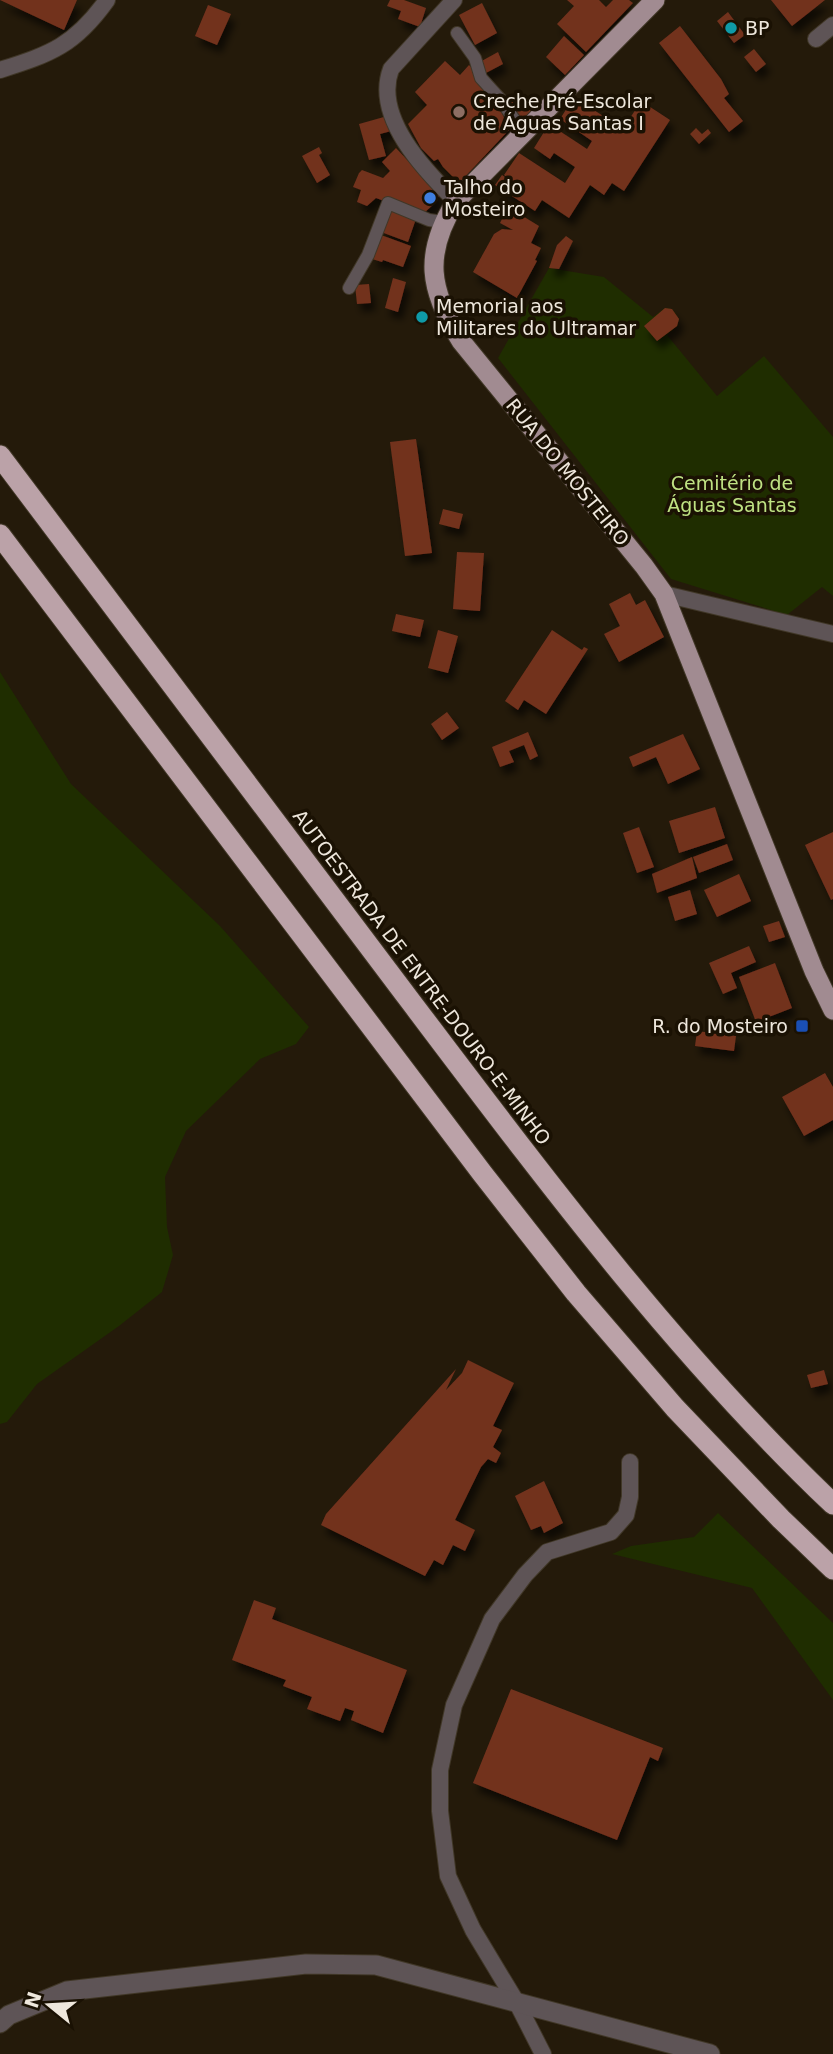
<svg xmlns="http://www.w3.org/2000/svg" width="833" height="2054" font-family="'DejaVu Sans',sans-serif">
<defs>
<filter id="shadow"><feDropShadow dx="4.5" dy="8" stdDeviation="3.5" flood-color="#0009"/></filter>
</defs>
<rect width="100%" height="100%" fill="#241a0a"/>
<path fill="#1f2d00" d="M 549,268 L 604,277 L 653,317 L 665,308 L 672,309 L 679,319 L 677,326 L 667,335 L 717,396 L 764,356 L 833,437 L 833,596 L 822,587 L 787,615 L 671,579 L 498,358 Z
M 0,672 L 71,784 L 220,926 L 309,1027 L 296,1044 L 260,1059 L 186,1131 L 165,1177 L 167,1227 L 173,1255 L 162,1292 L 119,1326 L 37,1384 L 7,1422 L 0,1424 Z
M 718,1513 L 833,1623 L 833,1700 L 752,1588 L 612,1554 L 631,1546 L 694,1537 Z"/>
<path fill="#72311d" filter="url(#shadow)" d="M 0,0 L 77,0 L 64,30 Z
M 390,0 L 404,0 L 426,8 L 420,27 L 398,19 L 401,11 L 387,6 Z
M 567,0 L 599,0 L 606,7 L 613,0 L 629,0 L 633,3 L 586,52 L 557,24 L 574,6 Z
M 771,0 L 825,0 L 792,26 Z
M 482,3 L 497,33 L 475,45 L 459,15 Z
M 208,5 L 231,14 L 217,45 L 195,36 Z
M 728,12 L 745,35 L 734,43 L 717,21 Z
M 680,26 L 721,79 L 729,94 L 724,98 L 743,121 L 729,132 L 659,43 Z
M 564,36 L 584,55 L 565,75 L 546,57 Z
M 754,49 L 766,64 L 756,72 L 744,57 Z
M 498,52 L 503,64 L 484,74 L 478,63 Z
M 445,61 L 460,75 L 469,65 L 474,70 L 496,102 L 510,129 L 459,183 L 443,167 L 438,159 L 434,161 L 421,148 L 408,124 L 427,105 L 415,92 Z
M 518,95 L 532,111 L 520,121 L 506,105 Z
M 574,97 L 623,129 L 641,101 L 670,120 L 624,191 L 612,183 L 604,195 L 590,185 L 569,218 L 542,200 L 535,211 L 495,185 L 502,175 L 520,187 L 504,175 L 519,153 L 565,183 L 575,167 L 554,153 L 550,159 L 534,148 L 549,124 L 587,149 L 592,141 L 560,119 Z
M 391,115 L 395,130 L 380,134 L 386,156 L 369,160 L 359,124 Z
M 696,128 L 702,134 L 708,129 L 711,133 L 699,144 L 690,134 Z
M 319,147 L 322,153 L 319,155 L 330,175 L 317,183 L 302,156 Z
M 396,148 L 439,194 L 437,201 L 422,215 L 376,198 L 367,206 L 357,202 L 361,190 L 353,187 L 359,173 L 362,170 L 383,178 L 390,171 L 382,162 Z
M 390,206 L 417,216 L 408,242 L 381,232 Z
M 508,207 L 539,226 L 531,243 L 541,248 L 535,260 L 537,261 L 517,298 L 473,272 L 494,234 L 502,229 L 513,230 L 500,223 Z
M 381,235 L 411,246 L 403,267 L 383,260 L 382,262 L 372,259 Z
M 566,236 L 573,241 L 559,269 L 549,268 L 557,245 Z
M 393,278 L 406,282 L 398,312 L 385,308 Z
M 369,284 L 371,303 L 357,304 L 355,285 Z
M 665,308 L 672,309 L 679,319 L 677,326 L 657,341 L 644,326 Z
M 416,439 L 432,553 L 405,556 L 390,442 Z
M 443,509 L 463,514 L 459,529 L 439,524 Z
M 457,552 L 484,553 L 480,611 L 453,609 Z
M 630,593 L 636,605 L 645,600 L 664,637 L 619,662 L 604,634 L 620,626 L 609,604 Z
M 396,614 L 424,620 L 420,637 L 392,631 Z
M 438,630 L 458,636 L 448,673 L 428,668 Z
M 552,630 L 582,650 L 584,647 L 588,649 L 546,714 L 524,700 L 518,710 L 505,701 Z
M 447,712 L 459,728 L 442,740 L 431,724 Z
M 528,732 L 538,756 L 530,760 L 524,745 L 509,751 L 514,762 L 500,767 L 492,747 Z
M 683,734 L 700,769 L 668,784 L 656,757 L 633,767 L 629,757 Z
M 715,807 L 725,838 L 679,853 L 669,821 Z
M 639,827 L 654,867 L 637,873 L 623,833 Z
M 833,832 L 833,899 L 831,900 L 805,845 Z
M 727,844 L 733,860 L 699,873 L 693,857 Z
M 692,857 L 697,878 L 657,893 L 652,874 Z
M 739,874 L 751,901 L 717,917 L 704,890 Z
M 690,890 L 697,914 L 675,921 L 668,897 Z
M 779,921 L 785,937 L 769,942 L 763,926 Z
M 749,946 L 756,962 L 731,973 L 737,988 L 723,994 L 709,963 Z
M 775,963 L 792,1008 L 756,1022 L 739,977 Z
M 697,1031 L 736,1036 L 734,1051 L 695,1046 Z
M 825,1073 L 833,1087 L 833,1120 L 804,1136 L 782,1097 Z
M 468,1360 L 514,1383 L 493,1426 L 502,1430 L 493,1447 L 501,1453 L 496,1463 L 488,1459 L 481,1467 L 455,1520 L 475,1530 L 465,1551 L 453,1545 L 443,1565 L 434,1560 L 425,1576 L 321,1525 L 326,1514 L 456,1369 L 446,1390 L 462,1373 Z
M 824,1370 L 828,1384 L 811,1388 L 807,1375 Z
M 544,1481 L 563,1523 L 544,1533 L 541,1526 L 531,1530 L 515,1496 Z
M 254,1600 L 276,1608 L 272,1619 L 407,1670 L 383,1733 L 351,1720 L 354,1711 L 345,1708 L 340,1721 L 307,1709 L 312,1697 L 283,1686 L 286,1680 L 232,1660 Z
M 511,1689 L 663,1748 L 658,1761 L 650,1757 L 617,1840 L 473,1783 Z"/>
<g fill="none" stroke-linecap="round" stroke-linejoin="round">
<defs>
<path id="pedestrian" d="M 457,33 L 475,58 L 481,78 L 501,100 L 524,134
M 349,288 L 368,255 L 388,203 L 429,220 L 443,222"/>
<path id="minor" d="M 454,0 L 391,69 C 373,117 425,171 456,201
M 816,39 L 833,25
M 0,70 C 51,54 75,45 107,0
M 664,594 L 833,634
M 543,2054 L 517,2003 L 473,1930 L 448,1876 L 440,1811 L 440,1770 L 454,1705 L 492,1619 L 525,1575 L 547,1552 L 611,1532 L 626,1515 L 630,1497 L 630,1462"/>
<path id="tertiary" d="M 0,2023 L 9,2015 L 67,1991 L 306,1964 L 376,1965 L 710,2054"/>
<path id="primary" d="M 655,0 L 456,201 C 423,254 429,290 461,341 L 644,566 L 664,594 L 814,971 L 833,1010"/>
<path id="motorway" d="M 0,456 C 135,636 270,815 405,994 C 539,1171 672,1351 833,1504
M 0,535 L 482,1173 L 576,1293 L 675,1408 L 781,1519 L 833,1569"/>
</defs>
<use href="#pedestrian" stroke="#403727" stroke-width="14"/>
<use href="#minor" stroke="#403727" stroke-width="18"/>
<use href="#tertiary" stroke="#403727" stroke-width="21"/>
<use href="#primary" stroke="#403727" stroke-width="21"/>
<use href="#motorway" stroke="#403727" stroke-width="23"/>
<use href="#pedestrian" stroke="#5e5456" stroke-width="12"/>
<use href="#minor" stroke="#5e5456" stroke-width="16"/>
<use href="#tertiary" stroke="#5e5456" stroke-width="19"/>
<use href="#primary" stroke="#a18b91" stroke-width="19"/>
<use href="#motorway" stroke="#bba2a8" stroke-width="21"/>
</g>
<g fill="#0f9aa8" stroke="#1a1103" stroke-width="2.5">
<circle cx="731" cy="28" r="7"/>
<circle cx="422" cy="317" r="7"/>
</g>
<circle fill="#8d6e63" stroke="#1a1103" stroke-width="2.5" cx="459" cy="112" r="7"/>
<circle fill="#3f7fe0" stroke="#1a1103" stroke-width="2.5" cx="430" cy="198" r="7"/>
<rect fill="#1a4fb4" stroke="#1a1103" stroke-width="2.5" x="795" y="1019" width="14" height="14" rx="3.5"/>
<g text-anchor="middle" stroke-width="7" stroke-linejoin="round" paint-order="stroke">
<g font-size="19" fill="#eee7dc" stroke="#1a1103" text-anchor="start">
<text x="745" y="35">BP</text>
<text x="473" y="108">Creche Pré-Escolar<tspan x="473" dy="22">de Águas Santas I</tspan></text>
<text x="444" y="194">Talho do<tspan x="444" dy="22">Mosteiro</tspan></text>
<text x="436" y="313">Memorial aos<tspan x="436" dy="22">Militares do Ultramar</tspan></text>
<text x="788" y="1033" text-anchor="end">R. do Mosteiro</text>
</g>
<g font-size="19" fill="#eee7dc" stroke="#1a1103">
<text transform="translate(568 472) rotate(51)" y="7">RUA DO MOSTEIRO</text>
<text transform="translate(422 977) rotate(53)" y="7">AUTOESTRADA DE ENTRE-DOURO-E-MINHO</text>
</g>
<g font-size="19" fill="#bfe283" stroke="#1a1103">
<text x="732" y="490">Cemitério de<tspan x="732" dy="22">Águas Santas</tspan></text>
</g>
</g>
<g transform="translate(49 2005) rotate(288)" stroke="#1a1103" stroke-width="5" paint-order="stroke">
<path d="M0-5L12 26L0 18L-12 26Z" fill="#eee7dc"/>
<text y="-10" font-size="19" font-weight="bold" text-anchor="middle" fill="#eee7dc">N</text>
</g>
</svg>
